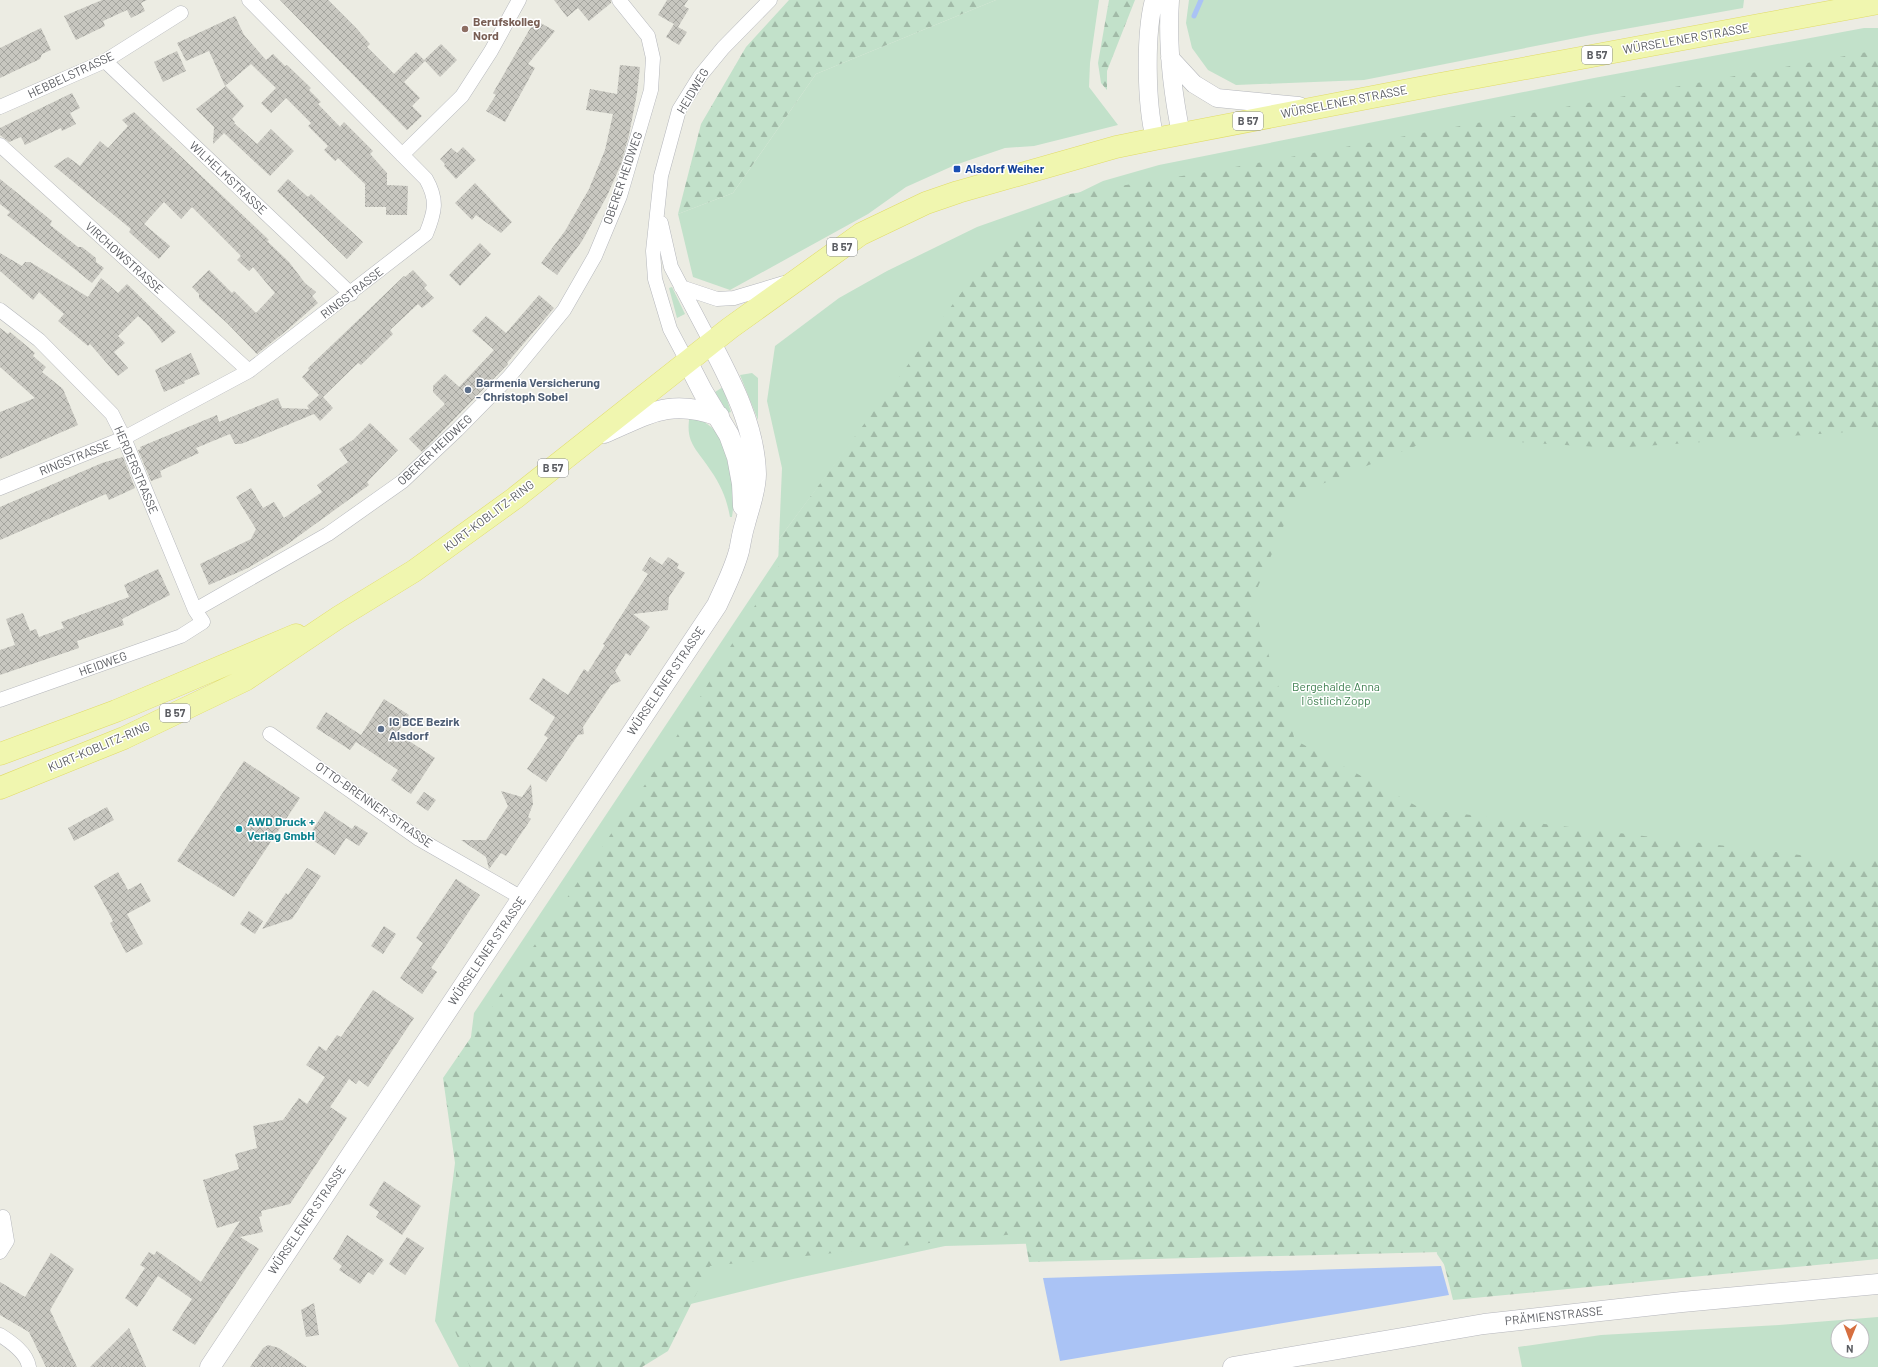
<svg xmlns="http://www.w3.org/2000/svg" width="1878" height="1367" font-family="Barlow,sans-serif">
<defs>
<pattern id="forest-firs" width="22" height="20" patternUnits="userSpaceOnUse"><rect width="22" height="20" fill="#c2e1ca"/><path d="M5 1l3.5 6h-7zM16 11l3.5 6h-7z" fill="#a1baa7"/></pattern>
<pattern id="building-cross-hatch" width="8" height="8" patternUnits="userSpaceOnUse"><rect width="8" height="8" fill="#c8c7c0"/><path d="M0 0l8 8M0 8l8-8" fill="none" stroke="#a5a59f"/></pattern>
</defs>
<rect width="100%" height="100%" fill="#ecece3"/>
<path fill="#c2e1ca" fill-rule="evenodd" d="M 996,0 L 1099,0 L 1090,63 L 1089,87 L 1118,125 L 1034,146 L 1005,148 L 955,165 L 906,187 L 868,214 L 730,290 L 693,277 L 678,214 L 733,193 L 816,74 Z
M 1189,0 L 1744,0 L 1743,8 L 1591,35 L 1364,80 L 1236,85 L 1208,70 L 1192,48 L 1186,23 Z
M 1864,28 L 1878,28 L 1878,1238 L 1463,1292 L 1437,1254 L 1435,1233 L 945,1246 L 793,1279 L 654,1313 L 628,1367 L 459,1367 L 435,1321 L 474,1013 L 877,408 L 779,539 L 782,468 L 767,401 L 775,346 L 839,298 L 887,271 L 977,227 L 1070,194 L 1064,200 L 1103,181 L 1159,165 L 1594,78 Z
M 672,287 L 685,314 L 677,318 L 669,288 Z
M 752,373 L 758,378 L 758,420 L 740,375 Z
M 723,387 L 731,412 L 728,413 L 715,392 Z
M 690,415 C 735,432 738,474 732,517 L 730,517 C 727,500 721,485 711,471 C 698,450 684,443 690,415 Z
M 1878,1317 L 1878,1367 L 1522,1367 L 1518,1347 L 1601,1335 L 1779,1325 ZM 1838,1327 L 1862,1327 L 1862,1351 L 1838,1351 Z"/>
<path fill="url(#forest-firs)" d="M 789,0 L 996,0 L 816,74 L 733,193 L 678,214 L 701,124 L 746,47 Z
M 1109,0 L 1135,0 L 1107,71 L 1107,90 L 1101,83 L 1098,63 Z
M 1878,50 L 1878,430 L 1614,448 L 1438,437 L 1297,494 L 1252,601 L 1295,740 L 1422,809 L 1816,857 L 1878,858 L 1878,1259 L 1453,1300 L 1441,1252 L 1029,1262 L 1024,1233 L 710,1266 L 668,1351 L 642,1367 L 470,1367 L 452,1324 L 456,1170 L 443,1078 L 666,754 L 778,567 L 779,539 L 984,262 L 1070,194 L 1213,171 Z"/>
<path fill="#aac3f5" d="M 1441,1266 L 1449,1295 L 1060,1361 L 1043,1278 Z"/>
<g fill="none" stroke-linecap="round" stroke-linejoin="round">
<path stroke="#aac3f5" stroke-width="5" d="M 1194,16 L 1201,0"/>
</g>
<path fill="url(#building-cross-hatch)" d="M 102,0 L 147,0 L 141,3 L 145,11 L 131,18 L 127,10 L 103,21 L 105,26 L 76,40 L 64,16 Z
M 280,0 L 328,0 L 357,29 L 370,44 L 367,47 L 394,74 L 416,52 L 424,60 L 441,44 L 457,60 L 440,77 L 425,61 L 404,82 L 420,98 L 412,106 L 422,116 L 407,130 Z
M 554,0 L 611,0 L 611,3 L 589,21 L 578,8 L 567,17 Z
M 667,0 L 688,0 L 684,6 L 689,9 L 678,27 L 687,32 L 679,45 L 666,37 L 674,24 L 658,15 Z
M 235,16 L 244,35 L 266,60 L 273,54 L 285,66 L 287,65 L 311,88 L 309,90 L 321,102 L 318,104 L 340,127 L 344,122 L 373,151 L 370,154 L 387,173 L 387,185 L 408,186 L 407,215 L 386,215 L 386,207 L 365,207 L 365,184 L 338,158 L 335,161 L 324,150 L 328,146 L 308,126 L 311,123 L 286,98 L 271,113 L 261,103 L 276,88 L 251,64 L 225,86 L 209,51 L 186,61 L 177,43 Z
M 535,20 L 555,31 L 528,64 L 535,68 L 505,122 L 486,111 L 496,95 L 493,93 Z
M 41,28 L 51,50 L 42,54 L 40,59 L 0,78 L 0,48 Z
M 177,51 L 186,71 L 163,82 L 154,62 Z
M 620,65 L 640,67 L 637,93 L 629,135 L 621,164 L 607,196 L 582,241 L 557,275 L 541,263 L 565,231 L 589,189 L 605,150 L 613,114 L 586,110 L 590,89 L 617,94 Z
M 226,86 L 244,106 L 232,119 L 235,122 L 234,123 L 257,144 L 271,129 L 294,151 L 270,176 L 224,133 L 213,144 L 214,127 L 196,109 Z
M 72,93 L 80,108 L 70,113 L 76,124 L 62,131 L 61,128 L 25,145 L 21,137 L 9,142 L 0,135 L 0,128 Z
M 134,112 L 269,240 L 267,241 L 289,262 L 305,283 L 316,292 L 312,296 L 318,303 L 286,331 L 257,354 L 227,323 L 199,298 L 199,294 L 192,287 L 209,270 L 232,293 L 234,291 L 256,313 L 275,293 L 253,267 L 249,271 L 237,260 L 241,256 L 192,207 L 181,219 L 164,202 L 144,224 L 170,246 L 159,259 L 129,232 L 131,229 L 54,166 L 68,157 L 80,166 L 100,141 L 108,148 L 128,126 L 122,120 Z
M 463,147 L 476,160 L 456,179 L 444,166 L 445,164 L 440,159 L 451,148 L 457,153 Z
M 0,179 L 52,221 L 50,225 L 78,247 L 82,247 L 96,258 L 96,262 L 104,268 L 92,283 L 7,215 L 10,212 L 0,204 Z
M 288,179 L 308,197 L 311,194 L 363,242 L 347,259 L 277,191 Z
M 475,183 L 512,222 L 501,233 L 476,215 L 472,220 L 455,203 Z
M 480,243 L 491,254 L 460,286 L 449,275 Z
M 0,253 L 22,266 L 25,262 L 30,262 L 88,297 L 101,278 L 118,293 L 127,284 L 176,332 L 162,343 L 149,326 L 138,316 L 118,336 L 125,343 L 114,352 L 128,368 L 118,376 L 90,344 L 88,346 L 58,321 L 64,314 L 39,292 L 33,300 L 0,271 Z
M 413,270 L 427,285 L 424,288 L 434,298 L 422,308 L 418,304 L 390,330 L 393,334 L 361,365 L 358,363 L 323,397 L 333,408 L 320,421 L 314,414 L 241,444 L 235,444 L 230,434 L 196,448 L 199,453 L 160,471 L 162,477 L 151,481 L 138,450 L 141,449 L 140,447 L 217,415 L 219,422 L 278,398 L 282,408 L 309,409 L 307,406 L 319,395 L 302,377 L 309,370 L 308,368 L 404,276 L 405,277 Z
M 539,295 L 554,308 L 507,363 L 508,364 L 422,452 L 409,439 L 445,404 L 433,392 L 433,386 L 445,374 L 459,387 L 494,350 L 472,331 L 486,316 L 506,333 Z
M 0,328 L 8,334 L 10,332 L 35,353 L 33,356 L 46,367 L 42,372 L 63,389 L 78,425 L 0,459 L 0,412 L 35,398 L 0,367 Z
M 191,353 L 200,374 L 184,381 L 185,383 L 164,392 L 155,370 Z
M 370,423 L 398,450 L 367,482 L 369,485 L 285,546 L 248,568 L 209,585 L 200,564 L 251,539 L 256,529 L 236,497 L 251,488 L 263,508 L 274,502 L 284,518 L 322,492 L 317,485 L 348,462 L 339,449 L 353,440 Z
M 123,457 L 135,488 L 109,500 L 106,494 L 0,540 L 0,507 L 102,463 Z
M 650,557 L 662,565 L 668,557 L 679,564 L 677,568 L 685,573 L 669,597 L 668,610 L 633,614 L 650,627 L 630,656 L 626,653 L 615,671 L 621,681 L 611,685 L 583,727 L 584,734 L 578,735 L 546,782 L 527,769 L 548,738 L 544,735 L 555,717 L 529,699 L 543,678 L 568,695 L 584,669 L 588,672 L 605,645 L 603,644 L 648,574 L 642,570 Z
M 158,569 L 170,595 L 122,619 L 124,625 L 77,641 L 79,648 L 0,675 L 0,650 L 15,645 L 6,619 L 23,613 L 30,631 L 36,629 L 39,637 L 64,628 L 61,622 L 129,597 L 124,585 Z
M 384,699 L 409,715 L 397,733 L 435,758 L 411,794 L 391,780 L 398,770 L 356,742 L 350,750 L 316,728 L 326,712 L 361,735 Z
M 244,761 L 300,798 L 234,897 L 177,861 Z
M 531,784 L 533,804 L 528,817 L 531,819 L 506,856 L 501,853 L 489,869 L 486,857 L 461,840 L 486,840 L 508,806 L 501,791 L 522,797 Z
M 424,792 L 436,800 L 428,811 L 416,803 Z
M 107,807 L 114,820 L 74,841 L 68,828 Z
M 325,811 L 352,829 L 355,825 L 368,833 L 359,846 L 346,838 L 335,855 L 308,837 Z
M 307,868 L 321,876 L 292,919 L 262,929 L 286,893 L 288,895 Z
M 118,872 L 128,890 L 141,883 L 151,901 L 127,914 L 143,944 L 126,953 L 110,923 L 113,921 L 94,886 Z
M 456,879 L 480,895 L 431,968 L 437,972 L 422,994 L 400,978 L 423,943 L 416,938 Z
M 249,911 L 263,921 L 255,934 L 240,924 Z
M 384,926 L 396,934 L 383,954 L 371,946 Z
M 373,990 L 414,1018 L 368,1087 L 359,1080 L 356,1084 L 349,1079 L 330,1107 L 347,1118 L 290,1204 L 261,1211 L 262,1216 L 259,1217 L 263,1232 L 240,1237 L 259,1249 L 195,1345 L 172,1330 L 192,1299 L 158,1276 L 137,1307 L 125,1298 L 145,1268 L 140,1265 L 149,1252 L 154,1255 L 157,1251 L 201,1282 L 240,1221 L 217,1228 L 203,1180 L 239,1169 L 235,1154 L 257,1148 L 253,1126 L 283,1120 L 299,1098 L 307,1104 L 325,1077 L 306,1065 L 319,1046 L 326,1051 L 337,1035 L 341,1037 Z
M 384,1181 L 421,1206 L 402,1235 L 376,1217 L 379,1212 L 369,1205 Z
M 347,1235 L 384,1260 L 373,1275 L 368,1272 L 360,1284 L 339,1270 L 342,1266 L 333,1259 Z
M 407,1237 L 424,1248 L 405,1275 L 389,1264 Z
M 51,1253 L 74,1269 L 50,1310 L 77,1367 L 46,1367 L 29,1332 L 0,1315 L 0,1282 L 25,1297 Z
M 314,1303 L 319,1335 L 306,1337 L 301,1310 Z
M 129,1328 L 146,1367 L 90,1367 Z
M 268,1345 L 279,1348 L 307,1367 L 250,1367 L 263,1348 Z"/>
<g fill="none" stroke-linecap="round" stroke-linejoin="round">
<defs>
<path id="minor" d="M 105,61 L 351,294
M 0,107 L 105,61 L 181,13
M 0,145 L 249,371
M 402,155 L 462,96 L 491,51 L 519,0
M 661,223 L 671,267 L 711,343
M 681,287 L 717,299 L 734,298 L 784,283
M 0,310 L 39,340 L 112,414 L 124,438 L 195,610 L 203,622 L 181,636 L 0,700
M 687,361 L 670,329 L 655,279 L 653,251 L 661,176 L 679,110 L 700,76 L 723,48 L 770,0
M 0,488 L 124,438 L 249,371 L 426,234 C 435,212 438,200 426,179 L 249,0
M 195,610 L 328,534 L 403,481 L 457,430 L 509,377 L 564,310 L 595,256 L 620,196 L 651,90 L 653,58 L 648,36 L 619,0
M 270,734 L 419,839 L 522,898
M 0,1252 L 7,1241 L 3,1217
M 0,1335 C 11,1342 27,1353 29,1367"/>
<path id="tertiary" d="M 1154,0 C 1145,34 1146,104 1155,139
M 1170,0 C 1167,44 1172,90 1181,134
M 1170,58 L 1194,84 L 1217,98 L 1299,106"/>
<path id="secondary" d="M 687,361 L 703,392 L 729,435 L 737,457 L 742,484 L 743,506
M 604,433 C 649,414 669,398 719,416
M 210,1367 L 717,605 C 725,587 734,570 739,551 C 741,542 742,533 745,524 C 749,508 756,491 756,474 C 755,427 732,383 711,343
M 1233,1367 L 1484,1324 L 1682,1302 L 1878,1284"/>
<path id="primary" d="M 0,754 L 116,711 L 296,635
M 0,788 L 124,738 L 245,680 L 339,617 L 414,571 L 515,498 L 730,328 L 861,234 L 926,203 L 958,192 L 1116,147 L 1155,139 L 1440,84 L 1878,3"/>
</defs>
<use href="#minor" stroke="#b5b7bc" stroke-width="15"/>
<use href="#tertiary" stroke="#b5b7bc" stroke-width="19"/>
<use href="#secondary" stroke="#b5b6bc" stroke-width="21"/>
<use href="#primary" stroke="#e1dc67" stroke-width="23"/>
<use href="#minor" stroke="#fff" stroke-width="14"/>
<use href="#tertiary" stroke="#fff" stroke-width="18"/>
<use href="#secondary" stroke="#fff" stroke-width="20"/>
<use href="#primary" stroke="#f0f6af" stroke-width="22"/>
</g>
<circle fill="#8d6e63" stroke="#fff" stroke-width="1.5" cx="465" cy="29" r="4"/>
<rect fill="#1a4fb4" stroke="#fff" stroke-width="1.5" x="953" y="165" width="8" height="8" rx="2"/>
<g fill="#5c6f8a" stroke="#fff" stroke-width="1.5">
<circle cx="468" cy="390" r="4"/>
<circle cx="381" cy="729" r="4"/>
</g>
<circle fill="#0f9aa8" stroke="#fff" stroke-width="1.5" cx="239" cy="829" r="4"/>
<g text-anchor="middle" stroke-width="3" stroke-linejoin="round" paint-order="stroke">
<g fill="#fff" stroke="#8c8e91" stroke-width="1">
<rect x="1582" y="46" width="30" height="18" rx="3"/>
<rect x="1233" y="112" width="30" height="18" rx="3"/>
<rect x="827" y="238" width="30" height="18" rx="3"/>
<rect x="538" y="459" width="30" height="18" rx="3"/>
<rect x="160" y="704" width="30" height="18" rx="3"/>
</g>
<g font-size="11" font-weight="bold" fill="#5b5d62">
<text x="1597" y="59">B 57</text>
<text x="1248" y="125">B 57</text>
<text x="842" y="251">B 57</text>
<text x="553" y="472">B 57</text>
<text x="175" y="717">B 57</text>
</g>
<g font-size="12" font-weight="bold" fill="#785e54" stroke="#fff" text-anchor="start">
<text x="473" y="26">Berufskolleg<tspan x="473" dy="14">Nord</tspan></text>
</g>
<g font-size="12" fill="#5b5d62" stroke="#fff">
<text transform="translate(1686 39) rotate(-10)" y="4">WÜRSELENER STRASSE</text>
<text transform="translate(71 75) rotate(-25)" y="4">HEBBELSTRASSE</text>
<text transform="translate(693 91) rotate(-59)" y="4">HEIDWEG</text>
<text transform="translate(1344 102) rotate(-11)" y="4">WÜRSELENER STRASSE</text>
<text transform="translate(228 178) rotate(43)" y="4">WILHELMSTRASSE</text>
<text transform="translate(623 178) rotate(-71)" y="4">OBERER HEIDWEG</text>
<text transform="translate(124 258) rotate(42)" y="4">VIRCHOWSTRASSE</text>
<text transform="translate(352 293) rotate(-38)" y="4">RINGSTRASSE</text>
<text transform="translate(435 450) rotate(-43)" y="4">OBERER HEIDWEG</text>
<text transform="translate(75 458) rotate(-22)" y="4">RINGSTRASSE</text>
<text transform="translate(136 470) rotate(67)" y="4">HERDERSTRASSE</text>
<text transform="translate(489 516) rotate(-37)" y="4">KURT-KOBLITZ-RING</text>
<text transform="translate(103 664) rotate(-20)" y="4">HEIDWEG</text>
<text transform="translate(666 681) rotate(-56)" y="4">WÜRSELENER STRASSE</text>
<text transform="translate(99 747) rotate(-23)" y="4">KURT-KOBLITZ-RING</text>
<text transform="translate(374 805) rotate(35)" y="4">OTTO-BRENNER-STRASSE</text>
<text transform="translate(487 951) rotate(-56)" y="4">WÜRSELENER STRASSE</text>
<text transform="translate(307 1220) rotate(-56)" y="4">WÜRSELENER STRASSE</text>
<text transform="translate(1554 1316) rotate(-6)" y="4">PRÄMIENSTRASSE</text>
</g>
<g font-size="12" font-weight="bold" fill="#164399" stroke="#fff" text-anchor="start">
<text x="965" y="173">Alsdorf Weiher</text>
</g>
<g font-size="12" font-weight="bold" fill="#4e5e75" stroke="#fff" text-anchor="start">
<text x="476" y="387">Barmenia Versicherung<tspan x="476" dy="14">- Christoph Sobel</tspan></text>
<text x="389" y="726">IG BCE Bezirk<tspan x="389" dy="14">Alsdorf</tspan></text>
</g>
<g font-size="12" fill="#3e7f50" stroke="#fff">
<text x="1336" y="691">Bergehalde Anna<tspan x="1336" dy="14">I östlich Zopp</tspan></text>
</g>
<g font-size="12" font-weight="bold" fill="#0d838f" stroke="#fff" text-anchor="start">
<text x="247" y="826">AWD Druck +<tspan x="247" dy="14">Verlag GmbH</tspan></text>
</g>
</g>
<g transform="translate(1850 1339) rotate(181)"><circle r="19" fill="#ffffff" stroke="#bdbec0"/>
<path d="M0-3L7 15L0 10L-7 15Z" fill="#d66f40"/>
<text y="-6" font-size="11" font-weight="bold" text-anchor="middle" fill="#5b5d62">N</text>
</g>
</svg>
